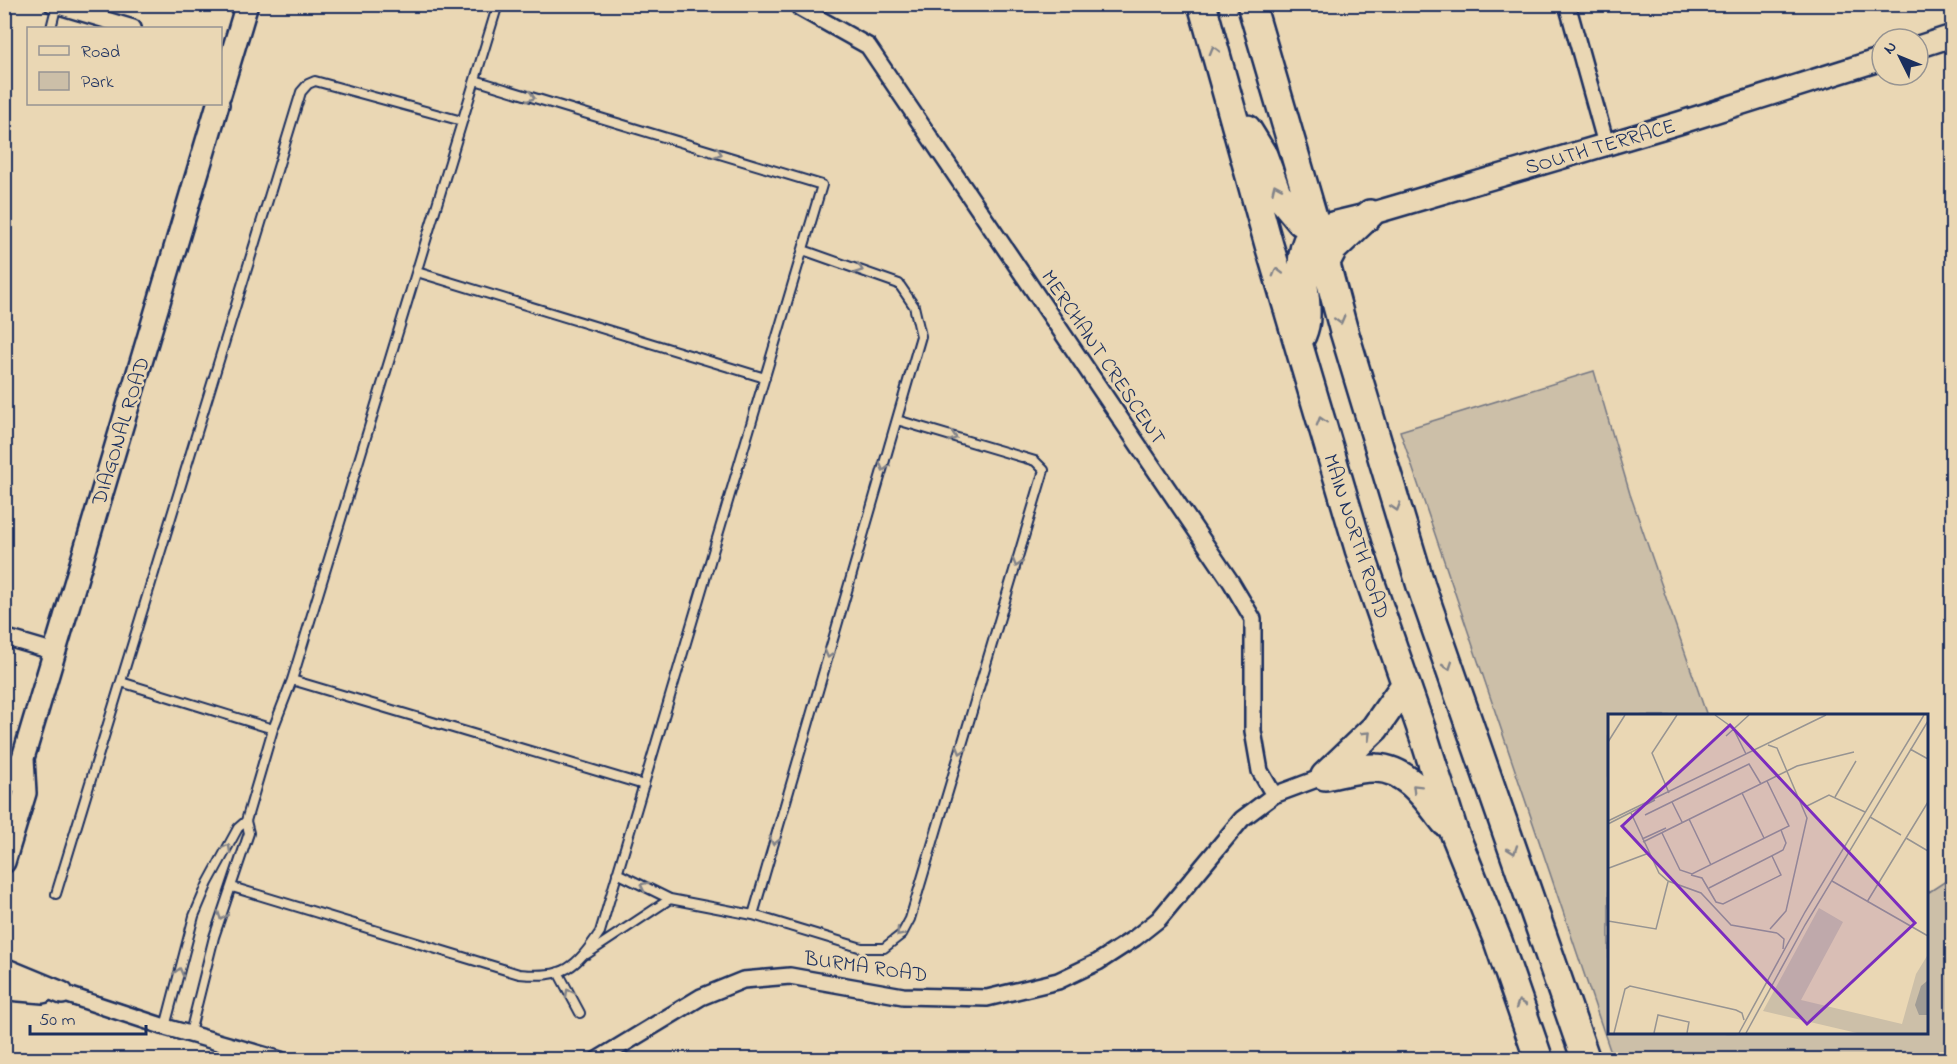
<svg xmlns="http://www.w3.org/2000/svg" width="1957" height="1064" font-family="'Indie Flower',sans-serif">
<rect width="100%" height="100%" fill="#ead7b4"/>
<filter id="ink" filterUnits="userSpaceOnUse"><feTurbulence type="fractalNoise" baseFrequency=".0167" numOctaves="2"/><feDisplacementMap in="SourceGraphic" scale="12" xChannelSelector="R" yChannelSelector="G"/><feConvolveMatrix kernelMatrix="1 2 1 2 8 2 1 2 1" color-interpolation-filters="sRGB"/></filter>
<g filter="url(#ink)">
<path fill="#ccbfa8" stroke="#747783" stroke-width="1.5" d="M 1594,371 L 1630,494 L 1707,716 L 1609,716 L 1609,1032 L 1926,1032 L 1926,894 L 1952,877 L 1952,1046 L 1933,1059 L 1613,1059 L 1400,431 Z"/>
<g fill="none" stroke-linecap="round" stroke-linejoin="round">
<defs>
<path id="lane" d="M 788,4 L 800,8
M 51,28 L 57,4
M 417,272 L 765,378
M 292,680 L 644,785
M 121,682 L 273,729
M 617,873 L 670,899
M 232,887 L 519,974 C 565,978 575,969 600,932 L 822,185 L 475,80
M 56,894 L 301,92 L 308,84 L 315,81 L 462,121
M 753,915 L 921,336 L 914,306 L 899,284 L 803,250
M 587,954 L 670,899 L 753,915 L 862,948 L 884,948 L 902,934 L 910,919 L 1044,470 L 1035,461 L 897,420
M 558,972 L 580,1013
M 165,1027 L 194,916 L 208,883 L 238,828 L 246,821
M 190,1033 L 214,937 L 249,833 L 246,821 L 273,729 L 292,680 L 498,4"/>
<path id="street" d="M 52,4 L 133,28
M 800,4 L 800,8 L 868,46 L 1231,582 L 1253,619 L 1253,731 L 1260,771 L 1274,795
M 1567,4 L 1606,144
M 4,637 L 55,652
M 62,993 L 165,1027 L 281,1060
M 597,1060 L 701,997 L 743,980 L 790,976 L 903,996 L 987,998 L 1058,981 L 1098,962 L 1135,938 L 1159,919 L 1242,819 L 1274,795 L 1325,776"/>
<path id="secondary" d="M 1918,47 L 1952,36
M 220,94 L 247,4
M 1316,227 L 1370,214 L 1679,123 L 1882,59
M 4,787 L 23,758 L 218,104
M 4,862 L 25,793 L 23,758
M 4,969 L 62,993
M 4,990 L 8,989 L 43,992"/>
<path id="highway" d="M 1202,4 L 1269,245 L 1359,549 L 1424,737 L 1454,832 L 1498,941 L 1539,1060
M 1251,4 L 1316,227 L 1343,328 L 1421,586 L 1586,1060
M 1247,129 L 1263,155 L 1277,193 L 1301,222 L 1316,227
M 1325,264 L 1333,249 L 1370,214
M 1302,335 C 1304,330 1306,323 1306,317 C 1308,284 1291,257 1316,227
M 1325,776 C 1341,773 1360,767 1376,768 C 1408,769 1427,800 1445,822
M 1325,776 L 1375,728 L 1405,685"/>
</defs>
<use href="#lane" stroke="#1b2f5e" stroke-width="12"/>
<use href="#street" stroke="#1b2f5e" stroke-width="20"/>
<use href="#secondary" stroke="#1b2f5e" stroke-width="26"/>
<use href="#highway" stroke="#1b2f5e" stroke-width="32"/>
<use href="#lane" stroke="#ead7b4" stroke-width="8"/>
<use href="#street" stroke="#ead7b4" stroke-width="15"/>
<use href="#secondary" stroke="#ead7b4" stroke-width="21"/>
<use href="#highway" stroke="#ead7b4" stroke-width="27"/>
</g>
<defs><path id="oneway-chevron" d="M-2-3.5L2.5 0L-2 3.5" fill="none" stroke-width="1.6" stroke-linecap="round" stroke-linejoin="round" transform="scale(1.5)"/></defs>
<g stroke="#828389">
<use href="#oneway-chevron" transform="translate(1214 50) rotate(-106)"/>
<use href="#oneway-chevron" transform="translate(531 97) rotate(17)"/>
<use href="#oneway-chevron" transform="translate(718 153) rotate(17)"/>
<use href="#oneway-chevron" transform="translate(1276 188) rotate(-114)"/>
<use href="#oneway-chevron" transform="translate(859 269) rotate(20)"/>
<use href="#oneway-chevron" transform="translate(1277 272) rotate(-106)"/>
<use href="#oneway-chevron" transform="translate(1340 320) rotate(75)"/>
<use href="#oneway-chevron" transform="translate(1321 421) rotate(-107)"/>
<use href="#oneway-chevron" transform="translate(953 437) rotate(17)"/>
<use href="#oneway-chevron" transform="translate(884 467) rotate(106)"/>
<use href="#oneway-chevron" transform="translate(1396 507) rotate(73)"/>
<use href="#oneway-chevron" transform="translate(1017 563) rotate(107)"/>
<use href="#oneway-chevron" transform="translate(829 654) rotate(106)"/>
<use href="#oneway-chevron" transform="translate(1448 666) rotate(71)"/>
<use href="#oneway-chevron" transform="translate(1367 735) rotate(-44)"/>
<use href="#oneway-chevron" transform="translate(961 750) rotate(107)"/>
<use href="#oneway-chevron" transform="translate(1416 788) rotate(-135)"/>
<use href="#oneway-chevron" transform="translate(774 841) rotate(106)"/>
<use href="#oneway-chevron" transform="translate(227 848) rotate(-61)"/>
<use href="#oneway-chevron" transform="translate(1513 850) rotate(71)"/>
<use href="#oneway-chevron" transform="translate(644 886) rotate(-154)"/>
<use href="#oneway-chevron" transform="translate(222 916) rotate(110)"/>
<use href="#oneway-chevron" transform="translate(900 933) rotate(131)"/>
<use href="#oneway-chevron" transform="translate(179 972) rotate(-75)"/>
<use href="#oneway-chevron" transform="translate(569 993) rotate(-119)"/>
<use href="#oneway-chevron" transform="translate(1520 1004) rotate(-109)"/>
</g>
</g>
<g text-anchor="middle" stroke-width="5" stroke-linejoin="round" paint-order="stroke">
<g font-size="21" fill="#1b2f5e" stroke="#ead7b4">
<text transform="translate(1600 146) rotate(-16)" y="7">SOUTH TERRACE</text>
<text transform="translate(1104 357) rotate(56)" y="7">MERCHANT CRESCENT</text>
<text transform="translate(120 431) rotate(-73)" y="7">DIAGONAL ROAD</text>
<text transform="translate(1357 536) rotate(72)" y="7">MAIN NORTH ROAD</text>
<text transform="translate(866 966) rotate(8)" y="7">BURMA ROAD</text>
</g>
</g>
<g transform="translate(1608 714)">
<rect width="320" height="320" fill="#ead7b4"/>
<path d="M 211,194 L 235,208 L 193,286 L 294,310 L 308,260 L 319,242 L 319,319 L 249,319 L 155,297 Z" fill="#ccbfa8"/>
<path d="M 319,267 L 319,301 L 311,301 L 307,291 L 313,272 Z" fill="#a09c95"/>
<path fill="none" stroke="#979492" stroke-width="1.5" d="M 107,1 L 125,14 L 138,40M 118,22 L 141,1M 0,28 L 17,1M 160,31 L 169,34 L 199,104 L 178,197 L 162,215M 302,35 L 320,45M 61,79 L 44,39 L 69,1M 134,79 L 156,124M 227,83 L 248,47M 64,88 L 74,108M 197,93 L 221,81 L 257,98M 23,99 L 51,159 L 60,167 L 93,179 L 123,211 L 169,219M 37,101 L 141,50 L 153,70M 262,103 L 293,121M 81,105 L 103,151M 0,107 L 218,1M 0,110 L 47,86M 54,119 L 72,156 L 84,160 L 181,112 L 159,67M 298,124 L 320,137M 34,125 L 58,114M 35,128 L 189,52 L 246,38M 1,154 L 41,139M 83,161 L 94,164 L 108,188 L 115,190 L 173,161 L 164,142M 224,167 L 320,222M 101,174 L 175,136 L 178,129 L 173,116M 259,188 L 320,88M 0,207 L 48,215 L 60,168M 169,219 L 176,225 L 175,235M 6,319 L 17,275 L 22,272 L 128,296 L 134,299 L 136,306M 46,319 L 50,301 L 81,308 L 79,319M 131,319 L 197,198 L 316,1M 138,319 L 197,211 L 320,7"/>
<path fill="#7b2cbf" fill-opacity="0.15" stroke="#7b2cbf" stroke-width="3" d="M 122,11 L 307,209 L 199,310 L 14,112 Z"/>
<rect width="320" height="320" fill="none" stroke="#1b2f5e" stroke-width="3"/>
</g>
<rect width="1957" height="1064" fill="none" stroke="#ead7b4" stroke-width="24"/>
<rect x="12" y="12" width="1933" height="1040" fill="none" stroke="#1b2f5e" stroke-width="2" filter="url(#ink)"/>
<rect x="27" y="27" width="195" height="78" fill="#ead7b4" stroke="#979492" stroke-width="1.5"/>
<rect x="39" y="46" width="30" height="9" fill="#ead7b4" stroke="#979492" stroke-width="1.5"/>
<text x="81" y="57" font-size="18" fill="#1b2f5e">Road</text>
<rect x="39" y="72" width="30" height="18" fill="#ccbfa8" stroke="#979492" stroke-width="1.5"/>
<text x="81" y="87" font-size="18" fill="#1b2f5e">Park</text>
<g transform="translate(1900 57) rotate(313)"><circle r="28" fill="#ead7b4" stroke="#979492" stroke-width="1.5"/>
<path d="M0-4.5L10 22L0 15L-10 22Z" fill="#1b2f5e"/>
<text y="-9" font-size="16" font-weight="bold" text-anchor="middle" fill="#1b2f5e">N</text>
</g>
<path d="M30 1025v9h116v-9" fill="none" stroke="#1b2f5e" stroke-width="3"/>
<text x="39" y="1025" font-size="18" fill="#1b2f5e" stroke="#ead7b4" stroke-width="4.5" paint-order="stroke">50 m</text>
</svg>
